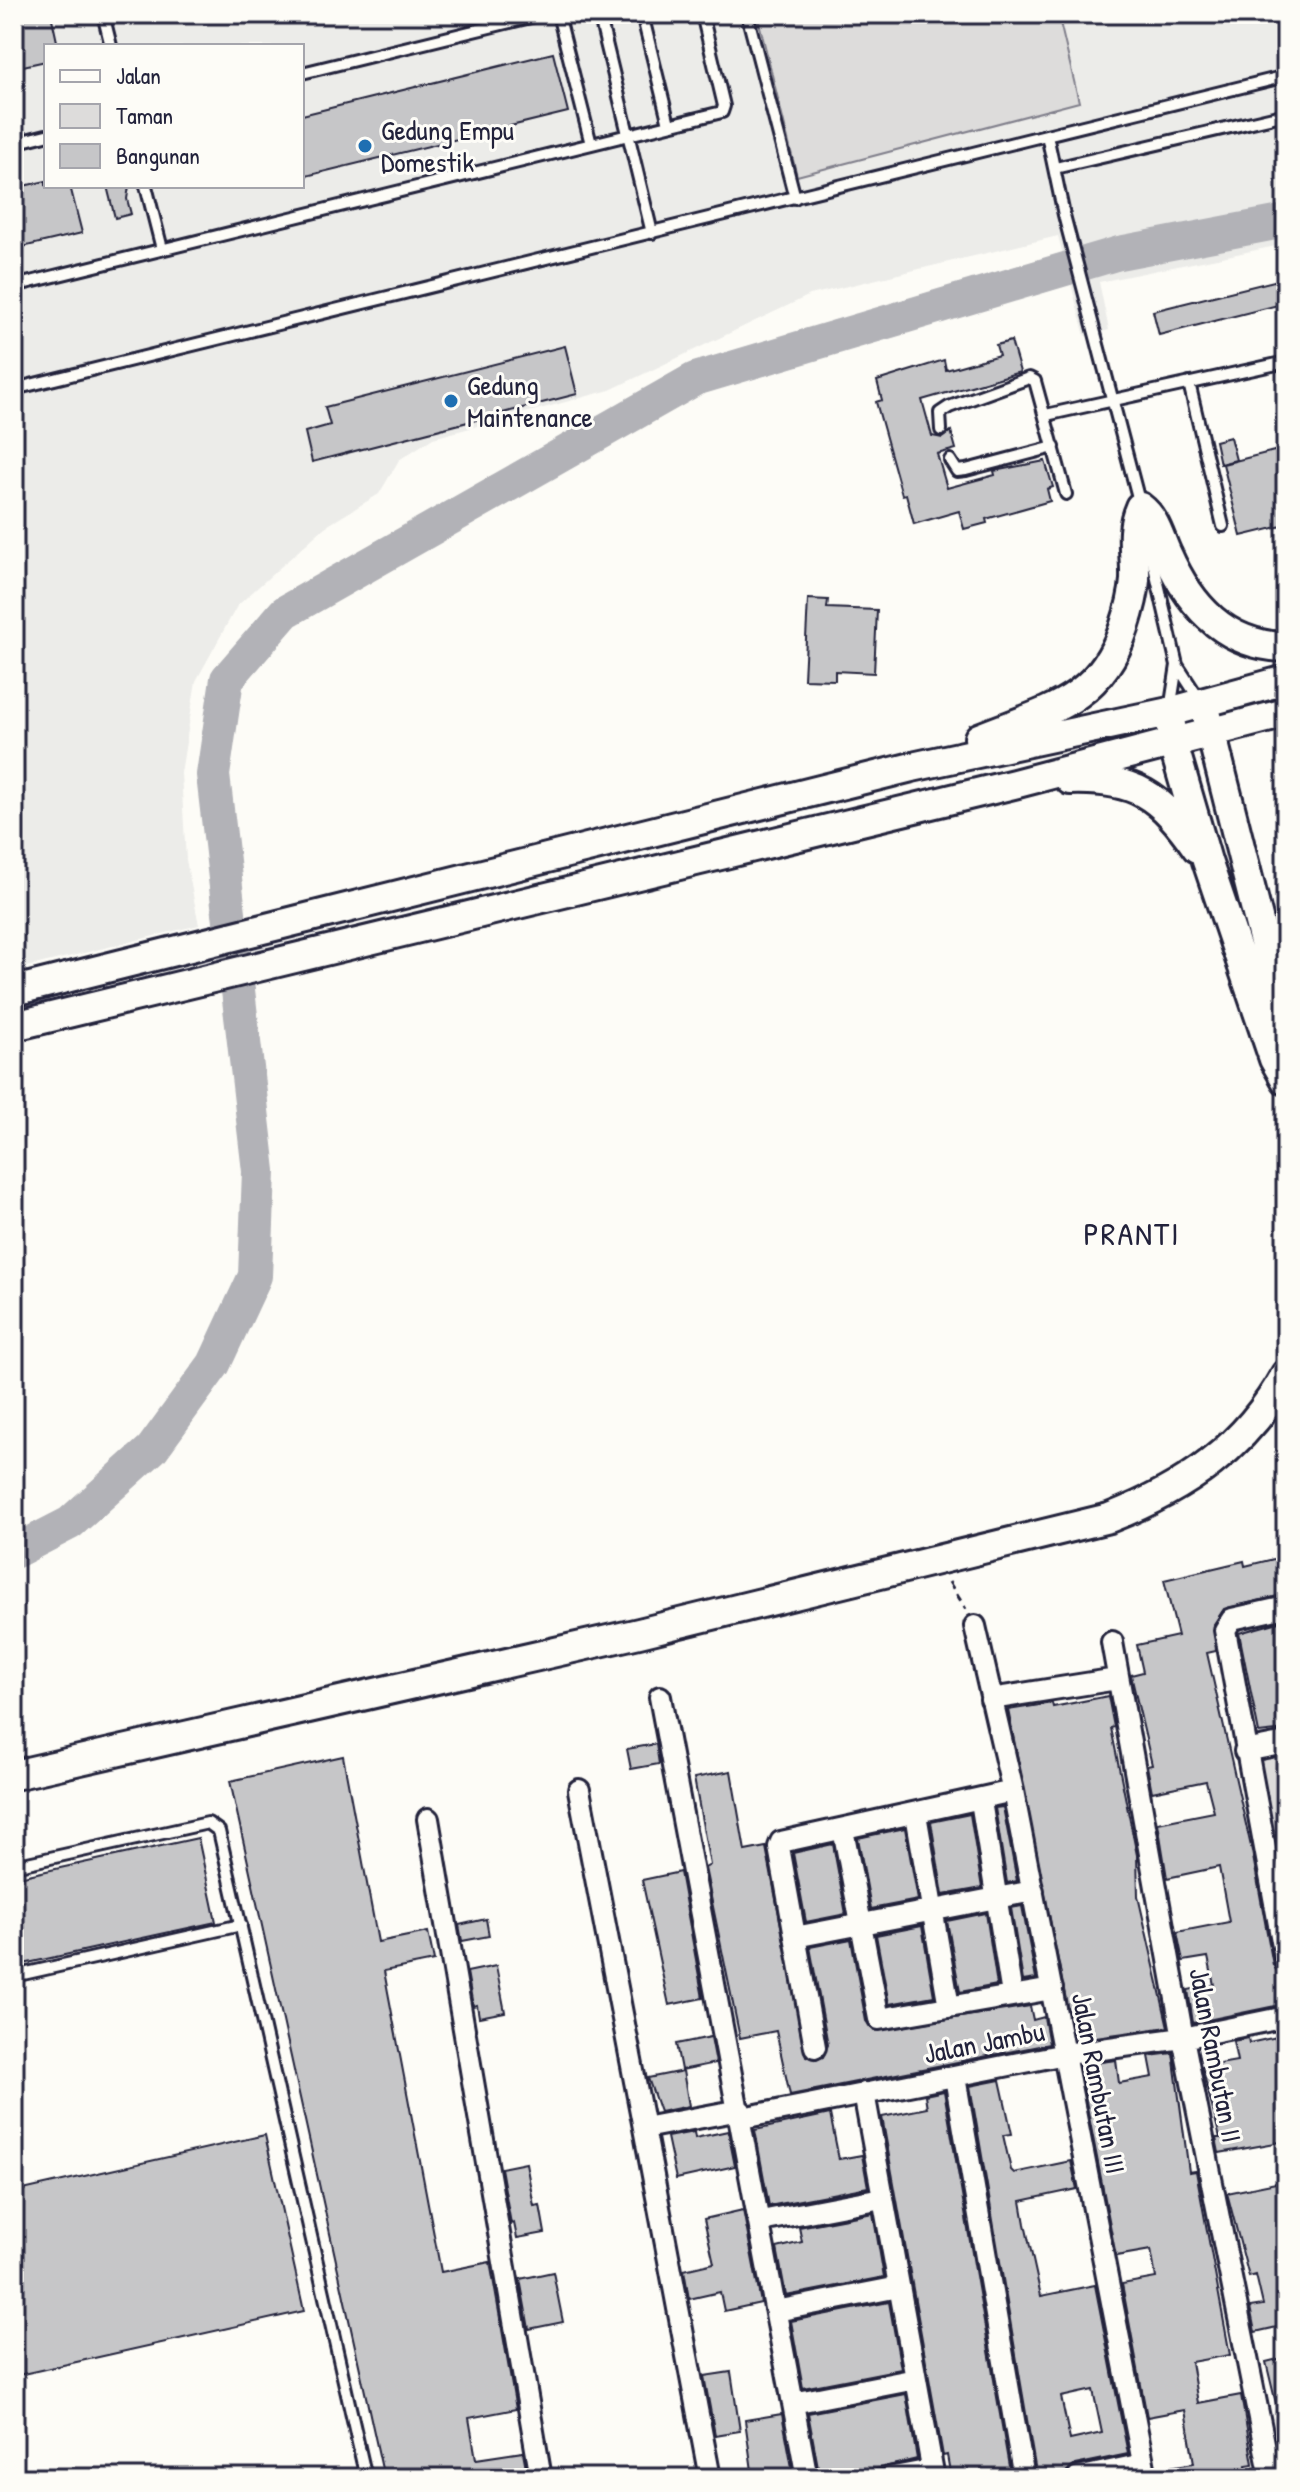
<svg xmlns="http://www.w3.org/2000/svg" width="1300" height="2492" font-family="'Patrick Hand',sans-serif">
<rect width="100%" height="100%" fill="#fdfcf7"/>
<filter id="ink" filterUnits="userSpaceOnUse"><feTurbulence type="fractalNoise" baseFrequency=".0125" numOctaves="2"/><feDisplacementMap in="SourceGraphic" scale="16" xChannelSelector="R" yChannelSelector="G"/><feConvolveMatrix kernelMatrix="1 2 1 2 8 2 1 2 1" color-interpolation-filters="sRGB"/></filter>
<g filter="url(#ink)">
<path fill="#ecece9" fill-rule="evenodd" d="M 14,14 L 1286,14 L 1286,244 L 1099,282 L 1109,330 L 1085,336 L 1058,236 L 810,295 L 610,390 L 433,438 L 399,460 L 379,494 L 325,527 L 237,606 L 196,681 L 181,773 L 186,860 L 199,925 L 14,970 ZM 46,46 L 302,46 L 302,186 L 46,186 Z"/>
<path fill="#dddcdb" stroke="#807f8b" stroke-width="2" d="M 757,14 L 1058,14 L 1079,102 L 797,176 Z
M 1286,1609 L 1286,1958 L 1227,1624 Z"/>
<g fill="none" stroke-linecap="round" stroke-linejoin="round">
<path stroke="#b2b2b7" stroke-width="34" d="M 14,1552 L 70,1523 L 152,1449 L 214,1364 L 255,1276 L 259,1171 L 213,775 L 227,679 L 285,612 L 695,379 L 1119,253 L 1286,221"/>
</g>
<path fill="#c6c6c8" stroke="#22223b" stroke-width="2" fill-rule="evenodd" d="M 14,14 L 51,14 L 58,46 L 46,46 L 46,61 L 14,68 Z
M 553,53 L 568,112 L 302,177 L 302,115 Z
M 46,181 L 46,186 L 70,186 L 82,233 L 14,249 L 14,188 Z
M 107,186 L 129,186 L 127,199 L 131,214 L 115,218 Z
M 1286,278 L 1286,303 L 1159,335 L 1153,311 Z
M 1011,341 L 1020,372 L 922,400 L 932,436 L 942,438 L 951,431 L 956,449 L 937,454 L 947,488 L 995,475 L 994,471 L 1045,461 L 1053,487 L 1047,489 L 1050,501 L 986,519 L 987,523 L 964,529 L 959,511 L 914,524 L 906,494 L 902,495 L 876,402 L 882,400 L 877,381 L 944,360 L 946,370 L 999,355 L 996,345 Z
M 565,346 L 577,394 L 312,462 L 305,432 L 330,425 L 325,407 Z
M 1230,437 L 1236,460 L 1220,464 L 1215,441 Z
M 1286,448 L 1286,525 L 1241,536 L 1223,464 Z
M 808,599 L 828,600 L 827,608 L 877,610 L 874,673 L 835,671 L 835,680 L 804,679 Z
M 1286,1556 L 1286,1594 L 1224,1609 L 1214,1624 L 1216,1651 L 1207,1653 L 1252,1851 L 1273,1965 L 1279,1973 L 1285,2004 L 1193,2023 L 1188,1990 L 1214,1985 L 1208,1957 L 1183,1961 L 1177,1932 L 1229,1922 L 1219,1867 L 1167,1878 L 1158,1823 L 1214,1812 L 1206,1781 L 1152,1792 L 1147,1766 L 1152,1765 L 1131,1675 L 1143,1672 L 1137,1645 L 1178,1636 L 1164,1580 L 1244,1561 L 1245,1566 Z
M 1286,1620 L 1286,1730 L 1259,1733 L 1239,1633 Z
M 1108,1696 L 1114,1727 L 1111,1728 L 1137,1855 L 1138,1896 L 1168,2027 L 1074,2040 L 1008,1710 L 1052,1703 L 1053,1707 Z
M 656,1744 L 659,1764 L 631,1769 L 627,1749 Z
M 343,1756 L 378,1942 L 428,1932 L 434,1961 L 384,1971 L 441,2272 L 490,2262 L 494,2284 L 516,2409 L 469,2418 L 476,2459 L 523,2452 L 528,2478 L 384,2478 L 230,1781 Z
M 731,1771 L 745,1851 L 766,1847 L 806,2056 L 817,2060 L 823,2057 L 828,2045 L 810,1947 L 851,1939 L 866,2021 L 874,2031 L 1030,2006 L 1033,2020 L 1044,2017 L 1049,2044 L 790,2095 L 776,2031 L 740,2038 L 705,1868 L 710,1865 L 694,1778 Z
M 1003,1807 L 1017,1881 L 1007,1883 L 995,1808 Z
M 970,1814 L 982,1888 L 943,1895 L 931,1822 Z
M 905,1828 L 918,1900 L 871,1909 L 858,1838 Z
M 198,1838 L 216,1922 L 14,1966 L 14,1878 Z
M 833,1844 L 846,1914 L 806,1922 L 793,1853 Z
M 680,1872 L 703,1998 L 669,2005 L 642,1880 Z
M 1022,1906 L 1036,1979 L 1023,1981 L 1011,1908 Z
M 986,1913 L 997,1985 L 960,1992 L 947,1921 Z
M 486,1919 L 489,1936 L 462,1941 L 459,1925 Z
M 922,1926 L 934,1996 L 889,2004 L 876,1935 Z
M 496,1966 L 505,2012 L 479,2017 L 477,2005 L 473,2006 L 467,1972 Z
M 1286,2035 L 1286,2141 L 1219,2153 L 1216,2138 L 1220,2138 L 1202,2067 L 1237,2061 L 1233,2041 L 1248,2038 L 1249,2043 Z
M 711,2037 L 716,2063 L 681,2070 L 676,2044 Z
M 1173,2053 L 1189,2172 L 1196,2171 L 1230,2355 L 1191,2362 L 1198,2403 L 1241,2395 L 1253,2464 L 1246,2465 L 1248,2478 L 1159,2478 L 1157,2469 L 1194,2463 L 1185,2410 L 1147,2417 L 1122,2284 L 1156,2278 L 1151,2250 L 1116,2256 L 1079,2065 L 1116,2060 L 1119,2083 L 1153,2077 L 1149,2056 Z
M 683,2071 L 689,2106 L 660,2112 L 648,2078 Z
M 1000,2080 L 1012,2134 L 1003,2135 L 1011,2170 L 1014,2173 L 1071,2161 L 1077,2189 L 1021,2201 L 1025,2224 L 1041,2296 L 1095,2285 L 1128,2454 L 1075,2465 L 1067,2472 L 1040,2478 L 1037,2478 L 970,2086 ZM 1093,2390 L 1102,2433 L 1070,2440 L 1061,2397 Z
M 944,2091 L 1011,2478 L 951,2478 L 947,2455 L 943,2456 L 882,2117 L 927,2108 L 925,2095 Z
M 830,2114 L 839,2159 L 862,2155 L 868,2187 L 769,2206 L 755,2130 Z
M 728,2131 L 735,2166 L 676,2179 L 667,2137 L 694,2132 L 695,2138 Z
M 265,2135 L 304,2311 L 14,2376 L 14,2192 Z
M 526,2163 L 534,2206 L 540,2205 L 545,2233 L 517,2238 L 514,2223 L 511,2224 L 501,2168 Z
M 1286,2181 L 1286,2325 L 1255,2332 L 1250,2307 L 1263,2305 L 1256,2275 L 1249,2277 L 1227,2193 Z
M 743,2210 L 761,2303 L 724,2311 L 720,2292 L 689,2299 L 684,2270 L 714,2263 L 704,2219 Z
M 873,2213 L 884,2277 L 786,2296 L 777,2248 L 802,2242 L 799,2227 Z
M 553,2272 L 563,2322 L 529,2329 L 520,2279 Z
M 889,2302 L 901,2369 L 803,2388 L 791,2321 Z
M 1286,2357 L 1286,2419 L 1280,2420 L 1266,2362 Z
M 731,2372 L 740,2431 L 715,2435 L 704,2376 Z
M 906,2394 L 917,2459 L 839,2478 L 820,2478 L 808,2413 Z
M 782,2414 L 794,2478 L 753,2478 L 745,2420 Z"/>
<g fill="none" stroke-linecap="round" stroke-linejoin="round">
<defs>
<path id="lane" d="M 103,14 L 111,46
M 558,14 L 591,144
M 599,14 L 652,233
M 642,14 L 669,124
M 747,14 L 795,198
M 302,73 L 543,14
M 1047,135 L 1064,215 L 1140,505
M 14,143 L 46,135
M 1055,168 L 1286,114
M 146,186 L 162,249
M 14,286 L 722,112 L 724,106 L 702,14
M 1189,383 L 1223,526
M 14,389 L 1286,76
M 1046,415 L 1286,362
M 941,430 L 940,413 L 949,407 L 1029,378 L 1035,381 L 1066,494
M 950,460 L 957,471 L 966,470 L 1054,447
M 1148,540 L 1177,665 L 1201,702
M 1170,710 L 1177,665
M 14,1866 L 208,1823 L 219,1831 L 366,2478
M 14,1976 L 241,1925"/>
<path id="street" d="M 1286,1607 L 1232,1619 L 1225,1630 L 1286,1963
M 975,1626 L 1013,1791 L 1146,2478
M 1112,1642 L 1183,2038 L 1271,2478
M 660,1697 L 807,2478
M 991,1699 L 1117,1679
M 1245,1751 L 1286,1743
M 579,1790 L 644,2128 L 740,2110
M 981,1801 L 1012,1995
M 916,1814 L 949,2007
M 428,1819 L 541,2478
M 843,1829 L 879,2019 L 1052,1989
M 795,1937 L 1033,1891
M 815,2047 L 779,1847 L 781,1842 L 1013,1791
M 955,2077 L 1024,2478
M 864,2093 L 934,2478
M 742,2118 L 1065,2054 L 1183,2038 L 1286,2017
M 644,2128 L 710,2478
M 761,2221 L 882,2198
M 776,2311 L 899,2287
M 793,2403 L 916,2379
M 889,2478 L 931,2470
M 1078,2478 L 1143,2464"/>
<path id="secondary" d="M 1207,716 L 1286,1029
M 1171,725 L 1173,744 L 1207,861 L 1274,1059 L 1286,1080
M 979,738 C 1045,711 1099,703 1124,628 C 1129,613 1134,596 1135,580 C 1136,555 1129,531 1140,507 C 1156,519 1159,537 1167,554 C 1190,606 1225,646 1286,647
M 1070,780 C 1136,778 1160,795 1197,848
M 14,991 L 912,767 L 1169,712 L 1286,680
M 14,1026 L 1014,784 L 1286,713
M 14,1775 L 639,1633 L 1109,1518 C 1186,1488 1246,1447 1286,1374"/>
</defs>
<use href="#lane" stroke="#22223b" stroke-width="16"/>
<use href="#street" stroke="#22223b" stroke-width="26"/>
<use href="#secondary" stroke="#22223b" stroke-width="34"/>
<path stroke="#22223b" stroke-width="3" stroke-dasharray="8 6" stroke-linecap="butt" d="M 949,1582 L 966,1609"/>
<use href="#lane" stroke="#fdfcf7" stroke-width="10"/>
<use href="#street" stroke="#fdfcf7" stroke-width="20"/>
<use href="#secondary" stroke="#fdfcf7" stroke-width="28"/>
</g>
</g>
<g fill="#1f6fb2" stroke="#fdfcf7" stroke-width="3">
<circle cx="365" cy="146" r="8"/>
<circle cx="451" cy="401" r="8"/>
</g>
<g text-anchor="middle" stroke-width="6" stroke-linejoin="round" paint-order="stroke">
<g font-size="28" fill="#22223b" stroke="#fdfcf7" text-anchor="start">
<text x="381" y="140">Gedung Empu<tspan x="381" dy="32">Domestik</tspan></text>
<text x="467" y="395">Gedung<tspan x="467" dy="32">Maintenance</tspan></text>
</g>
<g font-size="28" fill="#22223b" stroke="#fdfcf7">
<text transform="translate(984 2042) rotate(-11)" y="10">Jalan Jambu</text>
<text transform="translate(1216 2055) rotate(79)" y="10">Jalan Rambutan II</text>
<text transform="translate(1099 2083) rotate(79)" y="10">Jalan Rambutan III</text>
</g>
<g font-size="32" letter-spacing="2" fill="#22223b" stroke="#fdfcf7">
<text x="1132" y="1245">PRANTI</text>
</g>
</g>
<rect width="1300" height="2492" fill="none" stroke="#fdfcf7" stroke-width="48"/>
<rect x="24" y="24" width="1252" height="2444" fill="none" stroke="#22223b" stroke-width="3" filter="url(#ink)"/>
<rect x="44" y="44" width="260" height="144" fill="#fdfcf7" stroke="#a5a5ac" stroke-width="2"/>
<rect x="60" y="70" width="40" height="12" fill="#fdfcf7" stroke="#a5a5ac" stroke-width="2"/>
<text x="116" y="84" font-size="24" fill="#22223b">Jalan</text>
<rect x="60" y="104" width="40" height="24" fill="#dddcdb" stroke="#a5a5ac" stroke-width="2"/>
<text x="116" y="124" font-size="24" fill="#22223b">Taman</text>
<rect x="60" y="144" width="40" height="24" fill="#c6c6c8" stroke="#a5a5ac" stroke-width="2"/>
<text x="116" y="164" font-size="24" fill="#22223b">Bangunan</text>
</svg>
